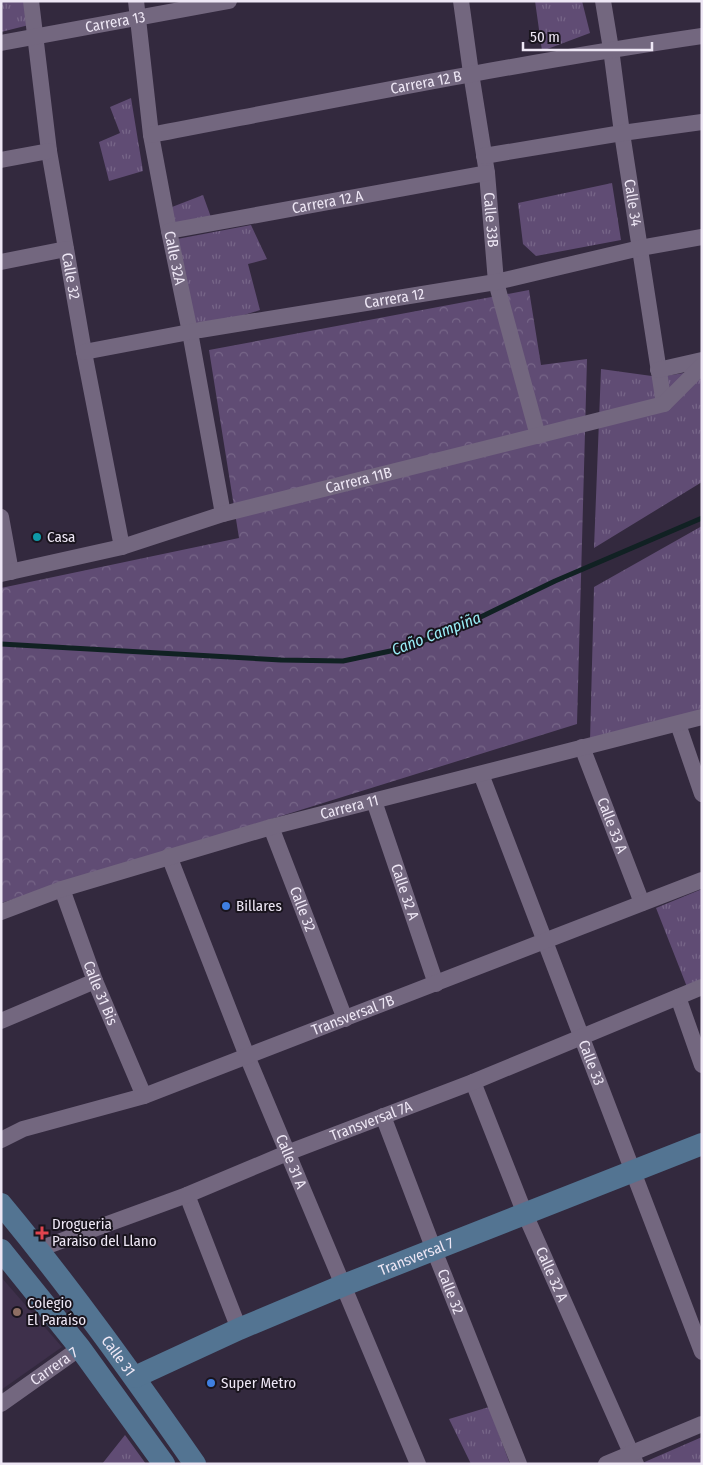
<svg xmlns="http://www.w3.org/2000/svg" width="703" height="1465" font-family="'Fira Sans Condensed',sans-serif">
<defs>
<pattern id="grass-tufts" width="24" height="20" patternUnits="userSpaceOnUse" patternTransform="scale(1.25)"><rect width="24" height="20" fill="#604c74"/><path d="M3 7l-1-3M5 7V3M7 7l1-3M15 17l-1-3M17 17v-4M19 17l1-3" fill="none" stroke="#768"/></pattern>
<pattern id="forest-crowns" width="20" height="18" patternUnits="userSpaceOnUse" patternTransform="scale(1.25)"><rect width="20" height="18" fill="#604c74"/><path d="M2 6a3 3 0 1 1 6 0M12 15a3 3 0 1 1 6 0" fill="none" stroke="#768"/></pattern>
</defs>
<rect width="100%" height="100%" fill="#33293e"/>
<path fill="#3e304b" d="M 1,1277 L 62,1347 L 1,1390 Z"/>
<path fill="url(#grass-tufts)" d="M 1,1 L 25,1 L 29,25 L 1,32 Z
M 535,1 L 582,1 L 590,33 L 542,51 Z
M 131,98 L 143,171 L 109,181 L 99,142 L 120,133 L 110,107 Z
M 612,183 L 621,240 L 536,256 L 523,244 L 518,203 Z
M 203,195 L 212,220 L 175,227 L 172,207 Z
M 251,225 L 267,259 L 248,264 L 260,310 L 197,330 L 177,239 Z
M 601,369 L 659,377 L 702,370 L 702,482 L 594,548 Z
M 702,526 L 702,713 L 590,741 L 594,587 Z
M 702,889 L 702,981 L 687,987 L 656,908 Z
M 489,1407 L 510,1464 L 471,1464 L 449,1419 Z
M 125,1435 L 146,1464 L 102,1464 Z
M 702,1437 L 702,1464 L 640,1464 Z"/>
<path fill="url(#forest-crowns)" d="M 529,290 L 541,365 L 587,359 L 577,724 L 1,903 L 1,588 L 239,538 L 209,350 Z"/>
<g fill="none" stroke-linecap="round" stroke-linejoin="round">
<path stroke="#112123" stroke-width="5" d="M 1,644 L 281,660 L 343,661 L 400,649 L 456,629 L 555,581 L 702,518"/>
<g stroke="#73677f" stroke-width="16">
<path id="s1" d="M 31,1 L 49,151 L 84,352 L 122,547"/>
<path id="s2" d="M 136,1 L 151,135 L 169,231 L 190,332 L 223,514"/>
<path id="s3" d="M 461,1 L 471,73 L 487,173 L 496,282 L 538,436"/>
<path id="s4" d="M 603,1 L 611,49 L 622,133 L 664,404"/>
<path id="s5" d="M 1,43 L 229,1"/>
<path id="s6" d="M 151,135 C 334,100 517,63 702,36"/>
<path d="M 484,156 L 622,133 L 702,122"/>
<path d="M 1,160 L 49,151"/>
<path id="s7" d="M 169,231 L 487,173"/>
<path d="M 1,262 L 66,249"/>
<path id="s8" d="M 84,352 L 200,330 L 496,282 L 640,248 L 702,237"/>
<path d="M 658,370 L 702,360"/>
<path d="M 1,517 L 11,572"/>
<path id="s9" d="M 1,574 L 122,547 L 223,514 L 664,404 L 702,366"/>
<path d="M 678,724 L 702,794"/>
<path id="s10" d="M 582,747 L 642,903"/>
<path id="s11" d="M 481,774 L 702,1352"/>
<path id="s12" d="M 374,801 L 436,984"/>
<path id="s13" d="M 271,827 L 345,1019"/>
<path id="s14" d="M 169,856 L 247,1056 L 418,1464"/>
<path id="s15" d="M 62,889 L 95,981 L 144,1096"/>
<path id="s16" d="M 1,912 L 62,889 L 271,827 L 702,717"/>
<path d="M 678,997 L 702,1065"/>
<path d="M 1,1021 L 95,981"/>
<path id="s17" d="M 473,1082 L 525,1214 L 636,1464"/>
<path id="s18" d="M 383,1116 L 434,1250 L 519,1464"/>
<path id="s19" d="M 1,1140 L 23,1129 L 144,1096 L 702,880"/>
<path d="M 187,1195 L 239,1329"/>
<path id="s20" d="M 39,1249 L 187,1195 L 287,1153 L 473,1082 L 702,987"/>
<path id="s21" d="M 1,1404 L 80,1348"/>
<path d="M 606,1464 L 702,1424"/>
</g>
<g stroke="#537492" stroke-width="22">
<path id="s22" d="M 1,1204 C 70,1287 133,1375 195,1464"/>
<path d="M 1,1250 L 80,1348 L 164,1464"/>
<path id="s23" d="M 135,1377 L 239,1329 L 344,1285 L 702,1144"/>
</g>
</g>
<circle fill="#0f9aa8" stroke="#19141d" stroke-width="2" cx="37" cy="537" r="5"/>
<g fill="#3f7fe0" stroke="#19141d" stroke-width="2">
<circle cx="226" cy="906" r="5"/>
<circle cx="211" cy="1383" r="5"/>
</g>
<path fill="#e0444e" stroke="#19141d" stroke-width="2" d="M39.5 1225.5h5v5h5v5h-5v5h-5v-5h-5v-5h5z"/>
<circle fill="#8d6e63" stroke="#19141d" stroke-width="2" cx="17" cy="1312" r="5"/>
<g text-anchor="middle" stroke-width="4" stroke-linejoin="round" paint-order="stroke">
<g font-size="15" fill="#eee7f5" stroke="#19141d">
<text dy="5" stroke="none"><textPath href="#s5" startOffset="116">Carrera 13</textPath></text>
<text dy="5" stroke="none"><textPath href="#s6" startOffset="280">Carrera 12 B</textPath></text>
<text dy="5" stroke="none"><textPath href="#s7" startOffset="161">Carrera 12 A</textPath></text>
<text dy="5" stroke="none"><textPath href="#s4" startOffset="204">Calle 34</textPath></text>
<text dy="5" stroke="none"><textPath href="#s3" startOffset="221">Calle 33B</textPath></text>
<text dy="5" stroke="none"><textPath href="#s2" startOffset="260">Calle 32A</textPath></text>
<text dy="5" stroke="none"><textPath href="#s1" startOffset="278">Calle 32</textPath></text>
<text dy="5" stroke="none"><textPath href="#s8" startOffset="315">Carrera 12</textPath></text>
<text dy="5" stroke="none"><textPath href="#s9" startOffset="370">Carrera 11B</textPath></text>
<text dy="5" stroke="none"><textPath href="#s16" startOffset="364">Carrera 11</textPath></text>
<text dy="5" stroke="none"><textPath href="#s10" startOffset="84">Calle 33 A</textPath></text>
<text dy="5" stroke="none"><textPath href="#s12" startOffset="96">Calle 32 A</textPath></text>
<text dy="5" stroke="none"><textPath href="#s13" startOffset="88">Calle 32</textPath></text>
<text dy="5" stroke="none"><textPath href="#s15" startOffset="111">Calle 31 Bis</textPath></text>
<text dy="5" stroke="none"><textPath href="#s19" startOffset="374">Transversal 7B</textPath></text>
<text dy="5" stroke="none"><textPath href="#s11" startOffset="309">Calle 33</textPath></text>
<text dy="5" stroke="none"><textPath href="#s20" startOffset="356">Transversal 7A</textPath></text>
<text dy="5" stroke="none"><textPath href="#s14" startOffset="329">Calle 31 A</textPath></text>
<text dy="5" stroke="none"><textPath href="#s23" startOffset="306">Transversal 7</textPath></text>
<text dy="5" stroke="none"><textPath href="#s17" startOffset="208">Calle 32 A</textPath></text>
<text dy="5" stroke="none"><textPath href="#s18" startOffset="188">Calle 32</textPath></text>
<text dy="5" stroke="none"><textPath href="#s22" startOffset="192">Calle 31</textPath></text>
<text dy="5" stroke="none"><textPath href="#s21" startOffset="65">Carrera 7</textPath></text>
</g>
<g font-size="15" fill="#eee7f5" stroke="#19141d" text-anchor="start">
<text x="47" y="542">Casa</text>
<text x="236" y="911">Billares</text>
<text x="52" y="1229">Drogueria<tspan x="52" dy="17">Paraiso del Llano</tspan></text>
<text x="27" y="1308">Colegio<tspan x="27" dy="17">El Paraíso</tspan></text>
<text x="221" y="1388">Super Metro</text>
</g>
<g font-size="16" font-style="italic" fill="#99eef7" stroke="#19141d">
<text transform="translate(436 633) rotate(-21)" y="6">Caño Campiña</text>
</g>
</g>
<rect width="703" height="1465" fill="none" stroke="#eee7f5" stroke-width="5"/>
<path d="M523 42v8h129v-8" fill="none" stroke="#eee7f5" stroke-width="2.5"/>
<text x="530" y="42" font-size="15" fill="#eee7f5" stroke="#19141d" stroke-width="4" paint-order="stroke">50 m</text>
</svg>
